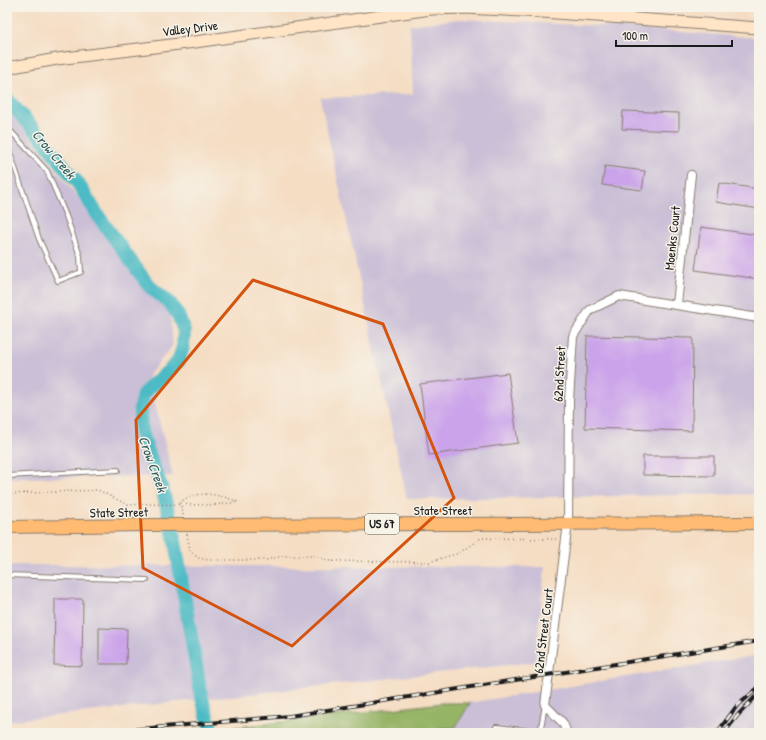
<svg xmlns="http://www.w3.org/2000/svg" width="766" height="740" font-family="'Patrick Hand',sans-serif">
<rect width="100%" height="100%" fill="#f7f3e8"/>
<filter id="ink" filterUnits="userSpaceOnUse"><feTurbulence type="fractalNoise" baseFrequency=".025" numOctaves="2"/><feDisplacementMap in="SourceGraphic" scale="8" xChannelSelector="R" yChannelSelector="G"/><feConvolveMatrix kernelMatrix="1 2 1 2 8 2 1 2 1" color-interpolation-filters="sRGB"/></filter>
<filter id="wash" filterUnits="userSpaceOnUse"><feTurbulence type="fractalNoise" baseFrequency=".012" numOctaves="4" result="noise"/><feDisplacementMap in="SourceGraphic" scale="16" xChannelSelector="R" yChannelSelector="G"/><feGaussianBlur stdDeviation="0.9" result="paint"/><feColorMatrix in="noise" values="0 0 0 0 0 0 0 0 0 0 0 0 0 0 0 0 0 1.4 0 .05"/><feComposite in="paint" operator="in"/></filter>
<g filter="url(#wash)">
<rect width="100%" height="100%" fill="#f5ddc3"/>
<path fill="#cabfd6" d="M 459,19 L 618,27 L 759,38 L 759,494 L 407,499 L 320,98 L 413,94 L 410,25 Z
M 7,108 L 170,314 L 173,345 L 148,376 L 173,476 L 7,478 Z
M 7,565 L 545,567 L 535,662 L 7,721 Z
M 759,655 L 759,733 L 422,733 L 425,710 Z"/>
<path fill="#96b466" stroke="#596841" d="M 442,703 L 470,703 L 455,728 L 439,728 L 435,733 L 222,733 L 221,729 Z"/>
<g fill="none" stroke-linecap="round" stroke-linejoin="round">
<path stroke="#4dbbc5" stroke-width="14" d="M 7,99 L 39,135 L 77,182 L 99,217 L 149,286 L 170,303 L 178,315 L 184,331 L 183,347 L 178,362 L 143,394 L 140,410 L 141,433 L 163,492 L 174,536 L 201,695 L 212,733"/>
</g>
<g id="blocks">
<path fill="#caa3ea" d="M 623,111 L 679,113 L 679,131 L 622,129 Z
M 605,166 L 645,171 L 642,190 L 602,185 Z
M 719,183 L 759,189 L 759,209 L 716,202 Z
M 701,227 L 759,235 L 759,279 L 695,270 Z
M 587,336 L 693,338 L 692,431 L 585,428 Z
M 508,373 L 518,443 L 429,455 L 420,384 Z
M 643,456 L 714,456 L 714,476 L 643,475 Z
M 55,599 L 83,599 L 82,666 L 54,665 Z
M 99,628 L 127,629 L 126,664 L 99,664 Z"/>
</g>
</g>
<g filter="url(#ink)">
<use href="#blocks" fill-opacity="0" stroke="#887c70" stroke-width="1"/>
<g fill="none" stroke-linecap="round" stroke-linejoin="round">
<defs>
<path id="lane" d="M 7,127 L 47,171 L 66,216 L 80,256 L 81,272 L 58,281 L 39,239 L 7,144
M 7,476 L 118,470
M 7,575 L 147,580
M 496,727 L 540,732
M 540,733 L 545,705"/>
<path id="street" d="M 677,304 L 691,175
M 567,733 L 563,723 L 545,705 L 568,523 L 569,400 L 573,336 L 590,310 L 619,296 L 759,318"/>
<path id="secondary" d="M 7,68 L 57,59 L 195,42 L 431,9 L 464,8 L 542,12 L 759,28"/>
<path id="primary" d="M 197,525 L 759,523
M 7,527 L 149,525"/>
</defs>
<use href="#lane" stroke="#887c70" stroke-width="6"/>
<use href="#street" stroke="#887c70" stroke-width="10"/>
<use href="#secondary" stroke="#887c70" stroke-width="13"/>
<use href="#primary" stroke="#887c70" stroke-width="14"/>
<path stroke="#887c70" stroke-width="1.5" stroke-dasharray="1 3" stroke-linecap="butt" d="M 7,494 L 98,490 L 128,505 L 142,504
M 183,515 L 180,503 C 195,488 222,495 238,502 L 215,505
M 187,534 L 190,550 L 198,558 L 209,560 L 266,560 L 283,556 L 315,556 L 330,561 L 429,562 L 459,553 L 481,538 L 558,539"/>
<use href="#lane" stroke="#fff" stroke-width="4"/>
<use href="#street" stroke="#fff" stroke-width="8"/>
<use href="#secondary" stroke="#ffe4c6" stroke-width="11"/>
<use href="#primary" stroke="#ffbb71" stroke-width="12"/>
<defs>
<path id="rail" d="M 94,733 L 290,716 L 759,641
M 717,733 L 736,707 L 759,687
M 724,733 L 738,715 L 759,693"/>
</defs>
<use href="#rail" stroke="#1c1c1c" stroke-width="4"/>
<use href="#rail" stroke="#f7f3e8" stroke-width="2.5" stroke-dasharray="8" stroke-linecap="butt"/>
<defs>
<path id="primary-bridge" d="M 149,525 L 197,525"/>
</defs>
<use href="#primary-bridge" stroke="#887c70" stroke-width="14" stroke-linecap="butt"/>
<path stroke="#887c70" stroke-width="1.5" stroke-dasharray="1 3" stroke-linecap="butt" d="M 142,504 L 215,505"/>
<use href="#primary-bridge" stroke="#ffbb71" stroke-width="12"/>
</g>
</g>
<path fill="none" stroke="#d4530e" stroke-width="3" stroke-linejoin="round" d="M 253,280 L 383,324 L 454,498 L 292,646 L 143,568 L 136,420 Z"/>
<g text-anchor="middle" stroke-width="3" stroke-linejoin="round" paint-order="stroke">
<rect fill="#f7f3e8" stroke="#5e5c59" stroke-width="1" x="365" y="514" width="34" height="20" rx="3"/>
<g font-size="12" font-weight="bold" fill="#1c1c1c">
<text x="382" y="528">US 67</text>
</g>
<g font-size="13" fill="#1c1c1c" stroke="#f7f3e8">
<text transform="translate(190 28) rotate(-7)" y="5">Valley Drive</text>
<text transform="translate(672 238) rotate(-84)" y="5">Moenks Court</text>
<text transform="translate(559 374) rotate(-87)" y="5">62nd Street</text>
<text x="443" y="515">State Street</text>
<text transform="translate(119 512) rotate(-1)" y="5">State Street</text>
<text transform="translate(543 631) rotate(-83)" y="5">62nd Street Court</text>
</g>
<g font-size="14" font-style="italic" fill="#305c60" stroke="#f7f3e8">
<text transform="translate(54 154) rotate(50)" y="5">Crow Creek</text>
<text transform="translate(153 464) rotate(70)" y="5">Crow Creek</text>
</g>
</g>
<rect width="766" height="740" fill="none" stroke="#f7f3e8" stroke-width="24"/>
<path d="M616 40v6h116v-6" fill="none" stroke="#1c1c1c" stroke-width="2"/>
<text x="622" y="40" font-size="12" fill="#1c1c1c" stroke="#f7f3e8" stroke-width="3" paint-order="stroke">100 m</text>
</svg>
